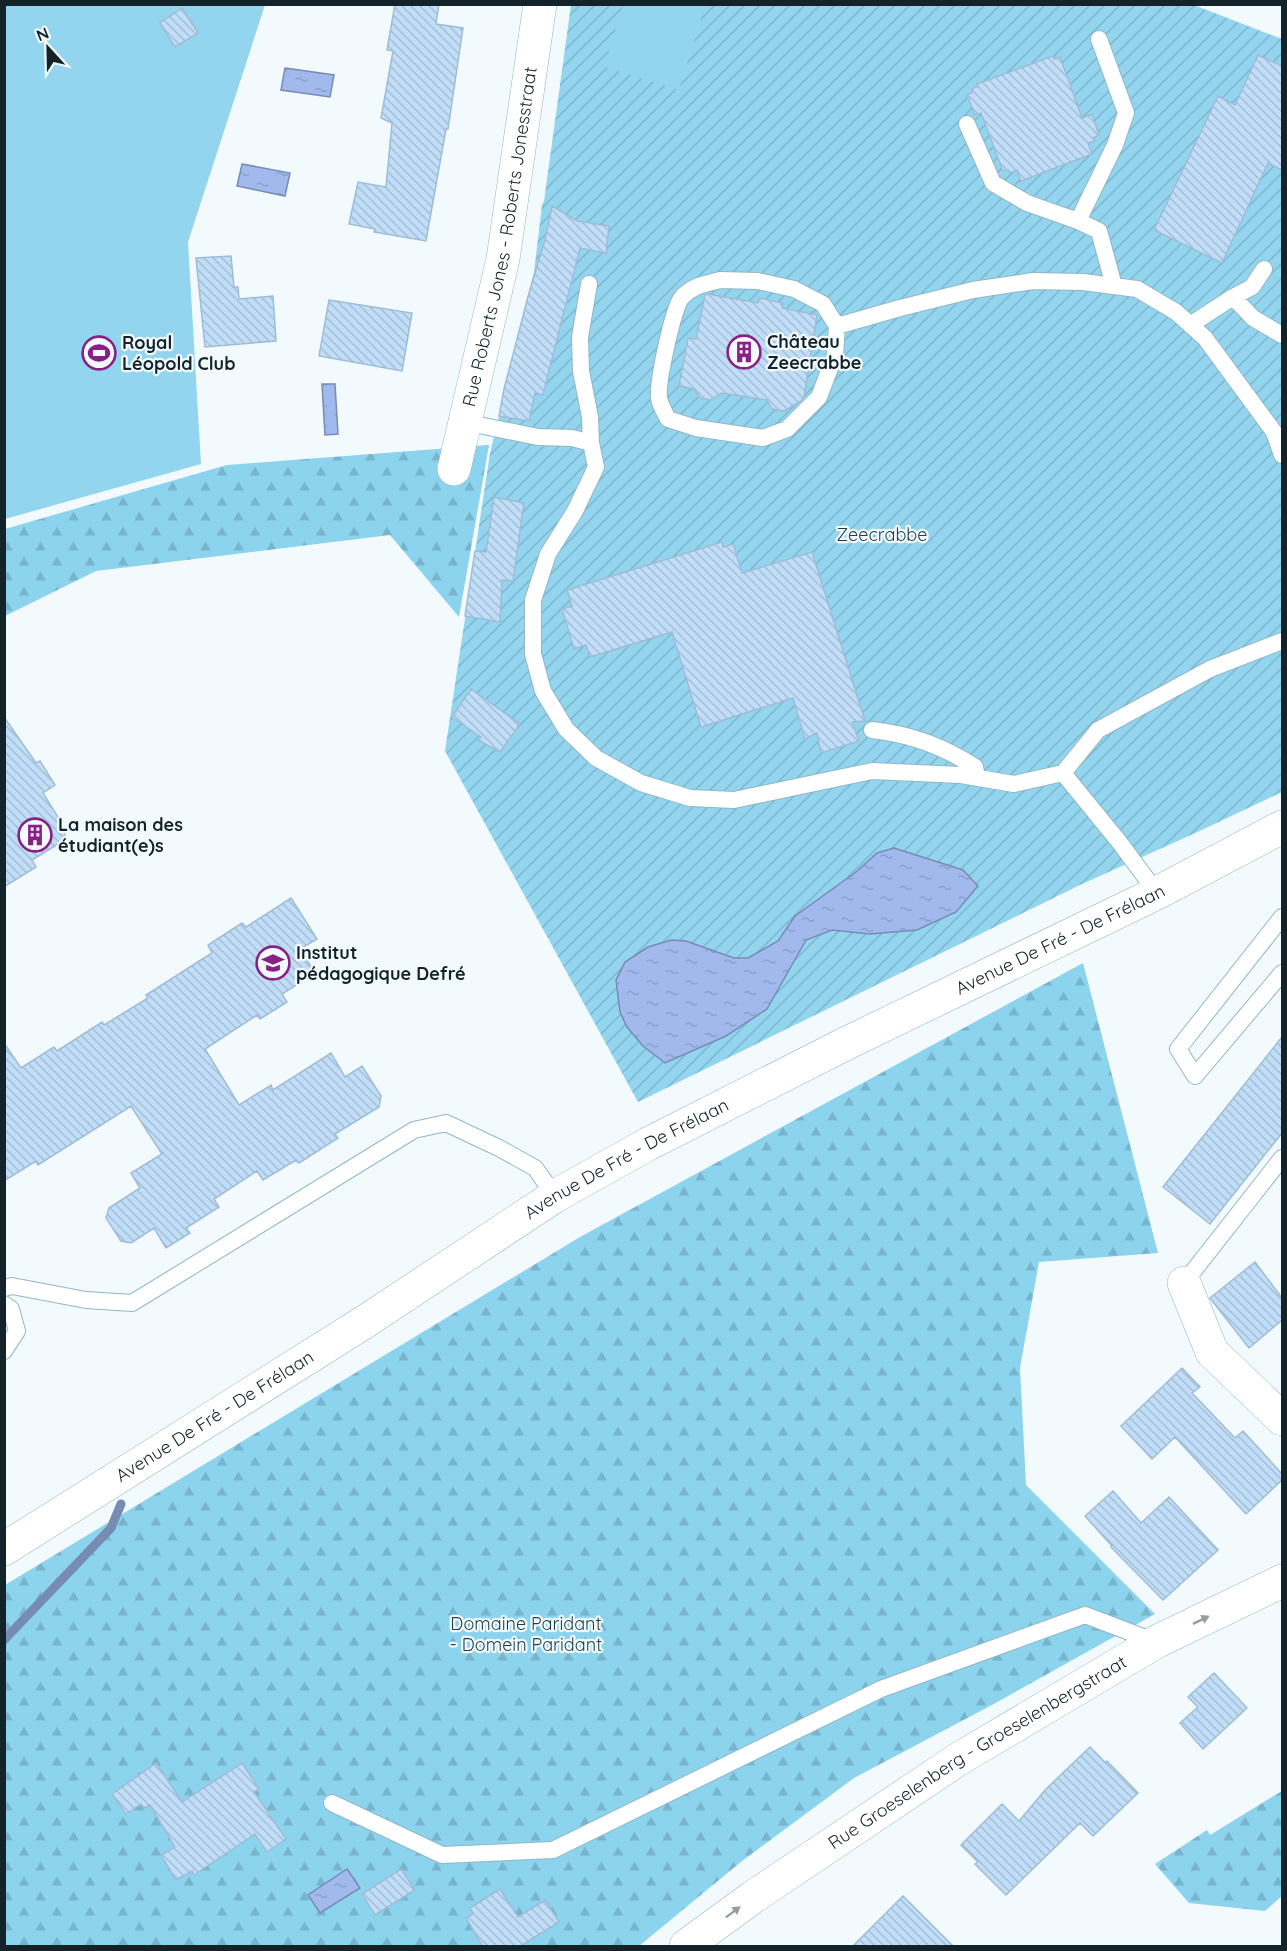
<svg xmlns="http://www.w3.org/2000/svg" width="1287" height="1951" font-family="Quicksand,sans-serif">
<defs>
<pattern id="forest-firs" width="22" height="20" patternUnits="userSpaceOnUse" patternTransform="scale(1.5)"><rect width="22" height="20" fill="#8cd3ee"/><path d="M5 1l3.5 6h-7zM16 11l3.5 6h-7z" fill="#78b5cc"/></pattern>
<pattern id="garden-furrows" width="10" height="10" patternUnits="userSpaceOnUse" patternTransform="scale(1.5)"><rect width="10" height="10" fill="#93d5ef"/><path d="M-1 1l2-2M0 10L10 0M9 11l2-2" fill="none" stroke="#7eb7cd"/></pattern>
<pattern id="water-ripples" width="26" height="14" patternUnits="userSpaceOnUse" patternTransform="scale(1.5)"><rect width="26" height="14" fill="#a2b9ee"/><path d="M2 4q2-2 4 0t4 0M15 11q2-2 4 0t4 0" fill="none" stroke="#8b9fcc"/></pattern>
<pattern id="building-back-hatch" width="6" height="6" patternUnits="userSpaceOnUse" patternTransform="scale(1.5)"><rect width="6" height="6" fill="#c1def8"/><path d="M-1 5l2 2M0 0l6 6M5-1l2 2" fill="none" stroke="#a5bed5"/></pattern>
</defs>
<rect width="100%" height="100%" fill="#f2fafe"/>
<path fill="url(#forest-firs)" d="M 489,445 L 459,617 L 390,535 L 96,571 L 5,616 L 5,529 L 227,465 Z
M 1083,963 L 1158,1253 L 1039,1262 L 1020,1368 L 1026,1485 L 1155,1614 L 990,1706 L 854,1778 L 742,1861 L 639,1946 L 5,1946 L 5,1585 L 580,1237 Z
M 1282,1791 L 1282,1896 L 1265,1911 L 1189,1903 L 1155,1864 L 1207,1830 L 1210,1835 Z"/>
<path fill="url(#garden-furrows)" d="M 571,5 L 1194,5 L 1282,39 L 1282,792 L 1191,835 L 1082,884 L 638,1102 L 445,751 L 490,453 L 499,416 L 505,385 L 534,272 L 542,205 L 544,201 Z"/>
<path fill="#93d5ef" d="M 5,5 L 265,5 L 188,242 L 201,464 L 5,519 Z
M 623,5 L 705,5 L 679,90 L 604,67 Z"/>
<path fill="url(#water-ripples)" stroke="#778cb3" stroke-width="1.5" d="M 285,68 L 334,75 L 330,97 L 281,90 Z
M 242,164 L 290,173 L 285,196 L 237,186 Z
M 322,384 L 335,384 L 338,434 L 325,435 Z
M 894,848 L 963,870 L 978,886 L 956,912 L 917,930 L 870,934 L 832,930 L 806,940 L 767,1009 L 726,1036 L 665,1063 L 643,1046 L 627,1027 L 620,1012 L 616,980 L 625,962 L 648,947 L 671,940 L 686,941 L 734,958 L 748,958 L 778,941 L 795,916 L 856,872 L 877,853 Z
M 347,1869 L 360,1888 L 320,1913 L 308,1895 Z"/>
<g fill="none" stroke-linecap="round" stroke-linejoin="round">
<path stroke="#778cb3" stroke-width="9" d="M 4,1640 L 111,1528 L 121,1504"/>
</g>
<path fill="url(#building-back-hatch)" stroke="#9fbcd6" stroke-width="1.5" d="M 395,4 L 439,4 L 436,24 L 463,28 L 448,129 L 446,129 L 426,241 L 374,232 L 375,229 L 349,224 L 358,182 L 386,187 L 392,123 L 381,118 L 393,51 L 387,50 Z
M 182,8 L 198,33 L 175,47 L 160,23 Z
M 1258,55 L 1282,66 L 1282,170 L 1268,163 L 1222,263 L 1154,230 L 1218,96 L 1235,105 Z
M 1053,56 L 1054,59 L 1060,57 L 1082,118 L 1092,114 L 1099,135 L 1093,138 L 1095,141 L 1088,143 L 1092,154 L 1021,181 L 1017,170 L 1010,173 L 1008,170 L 1003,171 L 981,113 L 975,115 L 967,95 L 973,92 L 972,89 L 978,86 L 977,84 Z
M 552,206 L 577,221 L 609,226 L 606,253 L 580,248 L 543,395 L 535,393 L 529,421 L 499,416 L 504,389 L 529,293 L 545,240 Z
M 231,256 L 234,287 L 238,287 L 239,299 L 273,296 L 276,341 L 205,347 L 196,258 Z
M 708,294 L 758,303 L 759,298 L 783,303 L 782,308 L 817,315 L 804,397 L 801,401 L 784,411 L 772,409 L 767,400 L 722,393 L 710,400 L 700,398 L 694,389 L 679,386 L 688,338 L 696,339 L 705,295 Z
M 329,300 L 412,313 L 402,371 L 319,356 Z
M 494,497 L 524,503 L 513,581 L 502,580 L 500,622 L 465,616 L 475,551 L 486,552 Z
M 722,542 L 723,547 L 733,544 L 742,573 L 812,552 L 865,721 L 852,722 L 859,741 L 821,753 L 817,733 L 805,739 L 793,698 L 701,727 L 672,632 L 590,657 L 586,645 L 574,649 L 562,609 L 572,606 L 567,590 Z
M 471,689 L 520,724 L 500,752 L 478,740 L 481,737 L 452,717 Z
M 4,717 L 36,763 L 40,761 L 55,785 L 43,793 L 66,830 L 63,841 L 32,860 L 36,867 L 4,887 Z
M 291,898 L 317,939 L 300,949 L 315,973 L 282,994 L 287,1002 L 260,1019 L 257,1015 L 205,1049 L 239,1105 L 271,1085 L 273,1090 L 331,1053 L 345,1077 L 362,1066 L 381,1096 L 379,1107 L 335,1134 L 338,1138 L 299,1163 L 296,1160 L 263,1180 L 257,1171 L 214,1199 L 219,1207 L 186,1228 L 190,1233 L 166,1248 L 154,1228 L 131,1243 L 121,1241 L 106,1218 L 109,1208 L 140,1188 L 131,1173 L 162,1154 L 131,1106 L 38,1165 L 36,1161 L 4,1181 L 4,1043 L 21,1068 L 54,1047 L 57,1051 L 102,1022 L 104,1025 L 148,998 L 146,995 L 212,953 L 208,945 L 242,923 L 246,927 Z
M 1282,1037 L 1282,1133 L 1210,1224 L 1163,1187 Z
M 1255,1262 L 1282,1298 L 1282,1320 L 1249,1348 L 1210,1298 Z
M 1182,1368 L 1200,1387 L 1192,1393 L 1235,1438 L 1243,1431 L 1282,1474 L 1282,1480 L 1246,1514 L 1175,1437 L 1152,1459 L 1121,1426 Z
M 1113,1491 L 1141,1523 L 1169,1497 L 1218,1550 L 1163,1600 L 1111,1547 L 1112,1546 L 1085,1516 Z
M 1214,1673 L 1247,1708 L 1203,1749 L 1180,1723 L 1198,1707 L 1188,1697 Z
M 1090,1747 L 1106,1763 L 1107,1761 L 1138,1793 L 1093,1836 L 1080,1823 L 1006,1895 L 975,1864 L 978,1862 L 961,1845 L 1002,1804 L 1019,1821 L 1046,1789 Z
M 156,1763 L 182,1802 L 242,1763 L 259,1789 L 254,1792 L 286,1839 L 267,1852 L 255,1834 L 194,1875 L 192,1871 L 176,1880 L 161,1855 L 175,1847 L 150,1805 L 144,1808 L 141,1804 L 126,1814 L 112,1794 Z
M 401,1869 L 415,1890 L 375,1915 L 362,1894 Z
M 500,1889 L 518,1917 L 545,1900 L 559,1922 L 519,1947 L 483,1947 L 466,1918 L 473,1914 L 470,1908 Z
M 903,1896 L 954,1947 L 852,1947 Z"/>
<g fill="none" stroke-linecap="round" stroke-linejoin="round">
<defs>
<path id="service" d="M 967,124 L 993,183 L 1027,203 L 1078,221 L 1099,231 L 1114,286
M 1078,221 L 1115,145 L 1126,113 L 1099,39
M 720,280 L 758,281 L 794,289 L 823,304 L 837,326 L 835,355 L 819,397 L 787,429 L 763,438 L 696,428 L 668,419 C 665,413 660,405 659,398 C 657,383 673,307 682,297 C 694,285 705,284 720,280 Z
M 589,284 L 580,337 L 581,371 L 590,417 L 591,443
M 1233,297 L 1252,287 L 1264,269
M 1190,325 L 1233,297 L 1253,318 L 1282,335
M 837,326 L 900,308 L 973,290 L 1033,281 L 1083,282 L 1137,289 L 1176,312 L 1205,338 L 1274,432 L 1282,455
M 464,422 L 538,437 L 572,438 L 591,443 L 596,467 L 575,511 L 548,554 L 533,600 L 533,654 L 543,691 L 566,729 L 596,758 L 641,783 L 690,798 L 734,800 L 872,771 L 961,775 L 1014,784 L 1063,773 L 1120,843 L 1157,893
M 872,730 C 910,734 943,746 975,767 L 977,778
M 1063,773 L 1098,730 L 1210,669 L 1282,641
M 1282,917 L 1178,1049 L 1195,1076 L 1282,973
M 1184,1283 L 1282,1158
M 4,1288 L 12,1286 L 86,1300 L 132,1303 L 414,1130 L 446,1123 L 499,1148 L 535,1168 L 555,1196
M 4,1304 L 11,1309 L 17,1331 L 4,1351
M 332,1803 L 442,1855 L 553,1850 L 881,1689 L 1085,1615 L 1156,1642"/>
<g id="minor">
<path id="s1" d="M 454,469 L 503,259 L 540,4"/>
<path d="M 1184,1283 L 1212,1352 L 1282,1419"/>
<path id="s2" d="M 686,1946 L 753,1897 L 957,1760 L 1156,1642 L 1282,1581"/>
</g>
<g id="secondary">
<path id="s3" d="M 4,1549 L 363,1323 L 555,1196 L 648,1144 L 847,1043 L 1157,893 L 1282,827"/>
</g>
</defs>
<use href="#service" stroke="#8fb7c6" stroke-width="18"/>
<use href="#minor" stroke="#8fb7c6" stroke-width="34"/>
<use href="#secondary" stroke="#8fb7c6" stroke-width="34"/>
<use href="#service" stroke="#fff" stroke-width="16"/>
<use href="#minor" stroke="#fff" stroke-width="33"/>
<use href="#secondary" stroke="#fff" stroke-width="33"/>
</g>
<defs><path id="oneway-solid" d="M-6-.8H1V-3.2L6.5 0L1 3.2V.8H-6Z" transform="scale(1.5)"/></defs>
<g fill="#959c9f">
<use href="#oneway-solid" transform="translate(1201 1620) rotate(-26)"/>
<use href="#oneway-solid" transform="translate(733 1912) rotate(-37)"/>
</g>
<defs>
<symbol id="building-ring" viewBox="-11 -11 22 22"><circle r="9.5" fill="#f2fafe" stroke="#892086" stroke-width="1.5"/><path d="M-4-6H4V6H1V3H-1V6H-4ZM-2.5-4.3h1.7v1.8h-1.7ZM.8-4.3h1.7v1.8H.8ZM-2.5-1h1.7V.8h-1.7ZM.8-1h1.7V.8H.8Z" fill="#892086"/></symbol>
<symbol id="stadium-ring" viewBox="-11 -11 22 22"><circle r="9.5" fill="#f2fafe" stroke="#892086" stroke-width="1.5"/><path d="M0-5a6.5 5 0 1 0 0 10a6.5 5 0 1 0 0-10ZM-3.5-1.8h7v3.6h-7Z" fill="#892086"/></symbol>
<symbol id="university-ring" viewBox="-11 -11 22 22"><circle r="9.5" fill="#f2fafe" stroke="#892086" stroke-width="1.5"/><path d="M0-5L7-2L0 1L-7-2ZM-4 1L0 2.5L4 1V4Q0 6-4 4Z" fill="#892086"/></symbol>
</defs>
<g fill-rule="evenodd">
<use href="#building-ring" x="725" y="333" width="38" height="38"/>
<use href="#stadium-ring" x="80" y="334" width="38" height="38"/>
<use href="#building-ring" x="16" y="816" width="38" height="38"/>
<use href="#university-ring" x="254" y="944" width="38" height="38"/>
</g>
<g text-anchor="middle" stroke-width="4.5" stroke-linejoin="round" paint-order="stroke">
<g font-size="18" fill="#132329" stroke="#f2fafe">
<text dy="6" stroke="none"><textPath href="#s1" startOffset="237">Rue Roberts Jones - Roberts Jonesstraat</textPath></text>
<text dy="6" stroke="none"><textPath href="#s3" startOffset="1221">Avenue De Fré - De Frélaan</textPath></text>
<text dy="6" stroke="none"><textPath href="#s3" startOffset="735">Avenue De Fré - De Frélaan</textPath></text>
<text dy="6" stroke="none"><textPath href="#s3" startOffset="249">Avenue De Fré - De Frélaan</textPath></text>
<text dy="6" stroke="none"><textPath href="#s2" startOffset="350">Rue Groeselenberg - Groeselenbergstraat</textPath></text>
</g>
<g font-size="18" font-weight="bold" fill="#132329" stroke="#f2fafe" text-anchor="start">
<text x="767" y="348">Château<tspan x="767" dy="21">Zeecrabbe</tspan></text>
<text x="122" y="349">Royal<tspan x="122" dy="21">Léopold Club</tspan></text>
<text x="58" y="831">La maison des<tspan x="58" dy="21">étudiant(e)s</tspan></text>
<text x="296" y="959">Institut<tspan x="296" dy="21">pédagogique Defré</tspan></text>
</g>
<g font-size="18" fill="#1c3d49" stroke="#f2fafe">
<text x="882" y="541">Zeecrabbe</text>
<text x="526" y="1630">Domaine Paridant<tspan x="526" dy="21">- Domein Paridant</tspan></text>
</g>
</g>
<rect width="1287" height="1951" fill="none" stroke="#132329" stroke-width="12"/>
<g transform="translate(48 48) rotate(338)" stroke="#f2fafe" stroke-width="4.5" paint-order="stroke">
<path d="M0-4.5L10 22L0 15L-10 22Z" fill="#132329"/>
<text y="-9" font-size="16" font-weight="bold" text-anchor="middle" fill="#132329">N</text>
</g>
</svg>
